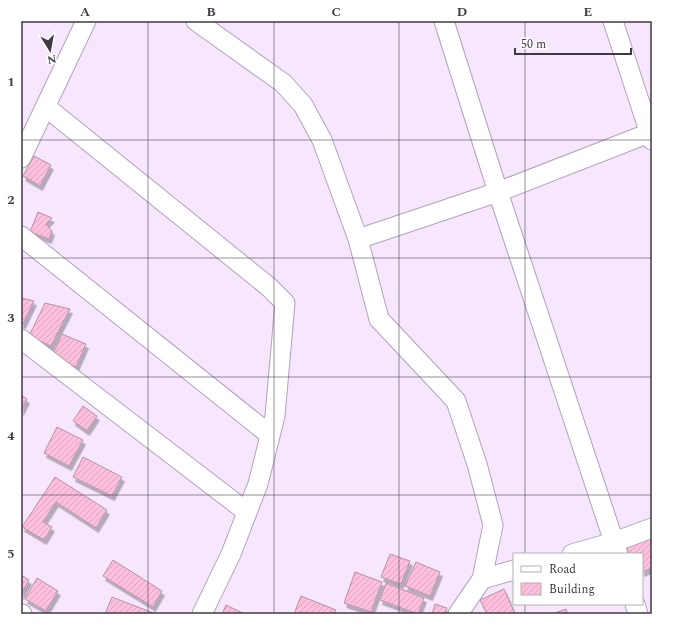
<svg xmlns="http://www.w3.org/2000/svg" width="673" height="635" font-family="Spectral,serif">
<defs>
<pattern id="building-hatch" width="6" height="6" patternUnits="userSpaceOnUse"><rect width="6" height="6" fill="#febfdd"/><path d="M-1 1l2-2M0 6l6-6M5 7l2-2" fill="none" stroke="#dba5bf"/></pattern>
<filter id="shadow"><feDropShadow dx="2.5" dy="4.5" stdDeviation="0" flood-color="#0004"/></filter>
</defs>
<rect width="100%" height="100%" fill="#f6e7ff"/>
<path fill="url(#building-hatch)" stroke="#b393a2" filter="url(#shadow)" d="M 34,156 L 51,165 L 40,186 L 23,176 Z
M 38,212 L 52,218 L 46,224 L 52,231 L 49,239 L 30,232 Z
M 21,298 L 34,301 L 23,324 L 21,323 Z
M 45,303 L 70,309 L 51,346 L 29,336 Z
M 62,334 L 86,344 L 76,367 L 52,357 Z
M 21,395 L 27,399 L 21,411 Z
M 83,406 L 97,416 L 87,431 L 73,421 Z
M 57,427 L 83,440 L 69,466 L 44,453 Z
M 83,457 L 122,477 L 112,496 L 73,477 Z
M 55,477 L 107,510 L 96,528 L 56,502 L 43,522 L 52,527 L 44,540 L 22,527 Z
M 650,539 L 652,545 L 652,568 L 642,572 L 642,554 L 629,554 L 626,546 Z
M 390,554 L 410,561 L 401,584 L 381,577 Z
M 113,560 L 162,591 L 153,607 L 103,576 Z
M 416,562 L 440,572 L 430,596 L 405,586 Z
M 355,572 L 382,582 L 371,612 L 344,603 Z
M 21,575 L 29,580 L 21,595 Z
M 37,578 L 58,591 L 46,611 L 25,599 Z
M 386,583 L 424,598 L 418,614 L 380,600 Z
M 504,589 L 515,614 L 487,614 L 480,600 Z
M 301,596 L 336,610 L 334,614 L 294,614 Z
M 112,597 L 156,614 L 105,614 Z
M 435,604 L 447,608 L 445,614 L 432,614 Z
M 226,605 L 245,614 L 222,614 Z
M 566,609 L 568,614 L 552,614 Z"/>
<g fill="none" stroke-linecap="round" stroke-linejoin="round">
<defs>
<path id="street" d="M 196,21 L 283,83 L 303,105 L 322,140 L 358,239 L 379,319 L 456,401 L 477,464 L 493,525 L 482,579 L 458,614
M 444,21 L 498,192 L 618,554
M 613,21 L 652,140
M 46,107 L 269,287 L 285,303 L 275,416 L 258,484 L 231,554 L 202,614
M 21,158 L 86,21
M 21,236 L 270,435
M 358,239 L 498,192 L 652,132
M 21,339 L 247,512
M 572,554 L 614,542 L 652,528
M 482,579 L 514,570
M 635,604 L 638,614
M 21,614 L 22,614"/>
</defs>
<use href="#street" stroke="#b3a1bd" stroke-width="21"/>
<use href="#street" stroke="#fff" stroke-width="19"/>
</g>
<path fill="none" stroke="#413945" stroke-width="1" stroke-opacity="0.55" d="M 148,21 L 148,614M 274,21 L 274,614M 399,21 L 399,614M 525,21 L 525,554M 21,140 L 652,140M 21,258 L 652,258M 21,377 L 652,377M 21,495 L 652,495M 525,604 L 525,614"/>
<rect width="673" height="635" fill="none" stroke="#ffffff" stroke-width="44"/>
<rect x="513" y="553" width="130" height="52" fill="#ffffff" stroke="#b3b0b5"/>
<rect x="521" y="566" width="20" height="6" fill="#ffffff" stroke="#b3b0b5"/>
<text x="549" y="573" font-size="12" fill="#413945">Road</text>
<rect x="521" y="583" width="20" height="12" fill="url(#building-hatch)" stroke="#b3b0b5"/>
<text x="549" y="593" font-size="12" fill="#413945">Building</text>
<g transform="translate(50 50) rotate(169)" stroke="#ffffff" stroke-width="3" paint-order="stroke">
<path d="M0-3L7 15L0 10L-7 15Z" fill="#413945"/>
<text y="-6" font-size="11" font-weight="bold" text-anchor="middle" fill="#413945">N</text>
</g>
<path d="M515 48v6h116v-6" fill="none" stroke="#413945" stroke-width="2"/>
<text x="521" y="48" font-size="12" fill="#413945" stroke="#ffffff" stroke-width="3" paint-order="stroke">50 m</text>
<rect x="22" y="22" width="629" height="591" fill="none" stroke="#413945" stroke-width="1.5"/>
<g font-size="13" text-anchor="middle" font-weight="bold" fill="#413945">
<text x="85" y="16">A</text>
<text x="211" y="16">B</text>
<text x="336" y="16">C</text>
<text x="462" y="16">D</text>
<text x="588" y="16">E</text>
<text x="11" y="86">1</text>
<text x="11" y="204">2</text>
<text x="11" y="322">3</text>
<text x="11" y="440">4</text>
<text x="11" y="558">5</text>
</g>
</svg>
